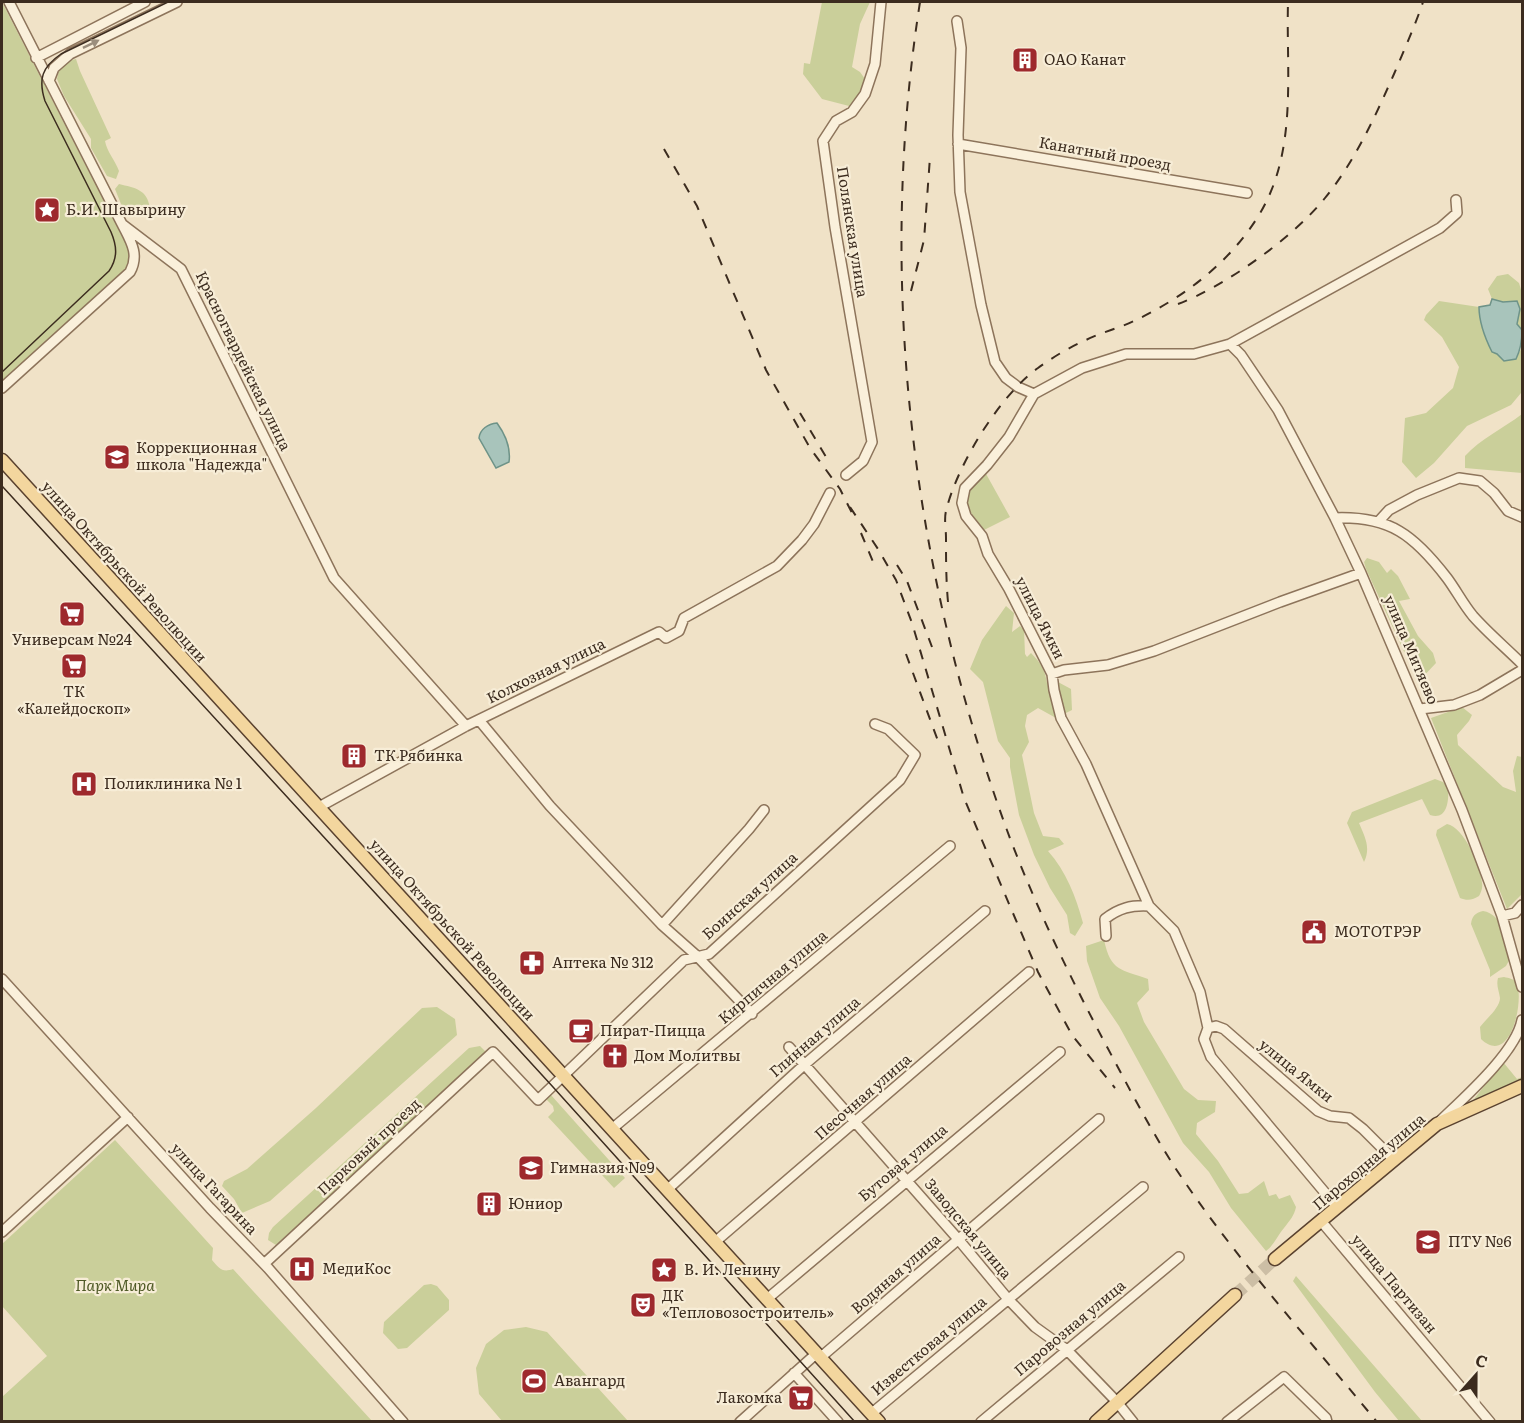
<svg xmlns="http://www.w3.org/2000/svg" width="1524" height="1423" font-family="Literata,serif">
<rect width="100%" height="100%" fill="#f0e2c7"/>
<path fill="#cacf9a" d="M 2,2 L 128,248 L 131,259 L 127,269 L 2,381 Z
M 822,2 L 870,2 L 860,24 L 852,67 L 860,72 L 865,79 L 859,100 L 853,107 L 822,99 L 803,74 L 804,63 L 810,64 Z
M 76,59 L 80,71 L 111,138 L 105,141 C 107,152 115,160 119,171 L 116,179 L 107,176 L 91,148 L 91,139 L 64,96 L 57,79 C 59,67 64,61 76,59 Z
M 119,184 C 135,188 147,189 150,208 L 147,210 L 138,205 L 135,206 L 135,215 L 130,215 L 121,204 L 115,189 Z
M 1508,274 L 1519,283 L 1522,293 L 1522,330 L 1517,325 L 1517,301 L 1503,302 L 1492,299 L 1488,289 L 1497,276 Z
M 1439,301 L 1479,307 C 1479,325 1492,348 1504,361 L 1516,359 L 1522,347 L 1522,390 L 1521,393 L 1511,405 L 1467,426 L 1434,463 L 1416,478 L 1402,462 L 1405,418 L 1426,413 L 1453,388 L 1459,367 L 1442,337 L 1424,320 L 1426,315 Z
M 1522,414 L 1522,473 L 1465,468 L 1465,456 C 1480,439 1504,428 1522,414 Z
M 985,472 L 1010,517 L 984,530 L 965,505 L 970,483 Z
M 1367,558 L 1379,562 L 1387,573 L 1391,569 L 1398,576 L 1410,599 L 1399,601 L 1418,636 L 1433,653 L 1436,663 L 1418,682 L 1366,569 L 1364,562 Z
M 1006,606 L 1014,613 L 1012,632 L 1020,626 L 1024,630 L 1025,654 L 1027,657 L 1031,653 C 1041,663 1045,670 1047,683 L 1058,682 L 1071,689 L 1072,710 L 1056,718 L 1038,708 L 1027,715 L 1025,726 L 1029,742 L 1022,755 L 1034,813 L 1043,836 L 1059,838 L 1064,844 L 1048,851 C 1066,871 1076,897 1083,923 L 1075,936 L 1070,933 L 1067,915 L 1050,888 L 1034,855 L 1019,815 L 1010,767 L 1010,758 L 998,741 L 983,682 L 970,669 L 982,640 Z
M 1462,707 L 1472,715 L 1469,721 L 1457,735 L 1458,745 L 1503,787 L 1516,792 L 1513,771 L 1517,756 L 1522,757 L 1522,894 L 1507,909 L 1431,718 Z
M 1435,779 L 1443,782 L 1448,787 C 1449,799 1448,821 1430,815 L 1422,799 L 1359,823 C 1365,837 1371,848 1364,862 L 1347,823 L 1352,812 Z
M 1447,824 C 1464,827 1481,867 1482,883 C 1483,888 1481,892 1479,896 C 1473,900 1467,901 1460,898 L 1436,835 L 1437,830 Z
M 1483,911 C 1503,914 1506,940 1511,957 L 1506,966 L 1490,977 L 1490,970 L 1471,924 C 1472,916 1475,913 1483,911 Z
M 1104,940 C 1111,972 1121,969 1148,979 L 1149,990 L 1137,1003 L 1144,1022 L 1184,1089 L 1198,1100 L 1216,1101 L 1215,1112 L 1197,1123 L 1196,1134 L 1218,1161 L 1239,1194 L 1248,1193 L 1264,1181 L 1269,1196 L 1276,1194 L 1279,1199 L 1290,1195 L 1296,1207 C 1294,1216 1290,1220 1284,1228 C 1277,1236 1275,1244 1266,1251 L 1231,1208 L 1209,1172 L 1183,1143 L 1119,1026 L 1100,998 L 1087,961 L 1086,946 Z
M 1504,977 C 1509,978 1514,979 1517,983 C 1524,1003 1510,1067 1481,1039 L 1480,1027 C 1485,1020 1500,1008 1500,998 C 1499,990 1496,986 1498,978 Z
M 437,1007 L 455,1019 L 457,1035 L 270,1201 L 242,1213 L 234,1199 L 222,1186 L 224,1181 L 247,1169 L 316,1108 L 422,1008 Z
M 480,1046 L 485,1051 L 486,1055 L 276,1245 L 268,1240 L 269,1233 L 273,1227 L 469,1048 Z
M 1503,1062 L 1517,1079 L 1522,1077 L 1522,1082 L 1471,1103 Z
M 551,1095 L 625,1178 L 614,1188 L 548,1117 L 554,1111 L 553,1106 L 546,1099 Z
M 115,1140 L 213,1248 L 212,1260 C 219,1268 222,1273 233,1269 L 372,1421 L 2,1421 L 2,1397 L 47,1356 L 2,1306 L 2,1244 Z
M 1296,1276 L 1422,1421 L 1399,1421 L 1375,1392 L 1293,1281 Z
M 431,1284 L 437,1286 L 449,1300 L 449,1310 L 407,1348 L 398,1349 L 383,1333 L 384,1322 L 424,1285 Z
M 526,1327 L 547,1332 L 628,1421 L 502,1421 L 479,1394 L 476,1368 L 486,1344 L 504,1330 Z"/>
<path fill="#a8c4bb" stroke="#6e9388" stroke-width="1.5" d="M 1492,299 L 1503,302 L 1517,301 L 1520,309 L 1517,324 L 1522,330 C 1522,341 1521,349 1516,359 L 1504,361 L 1497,354 L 1492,352 C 1485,338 1479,323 1479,307 L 1490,305 Z
M 497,423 C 505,434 511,448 509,462 L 496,468 L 479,438 C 480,429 488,424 497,423 Z"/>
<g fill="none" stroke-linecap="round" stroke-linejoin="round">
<path stroke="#ccbea5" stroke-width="12" stroke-dasharray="12 6" stroke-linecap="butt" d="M 1235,1295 L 1275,1259"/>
<defs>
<path id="minor" d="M 957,21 L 961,48 L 958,135 L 960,192 L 981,305 L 995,362 L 1006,378 L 1018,387 L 1034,394
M 36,58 L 145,2
M 49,81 L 54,68 L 70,54 L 177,2
M 958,144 L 1247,193
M 122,224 L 181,269 L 334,578 L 466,726
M 1230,344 L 1440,228 L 1457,213 L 1456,200
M 2,388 L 130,272 C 140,254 130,240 122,224 L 9,2
M 1034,394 L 1009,437 L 987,465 L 965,488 L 962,503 L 966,516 L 982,536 L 988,554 L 1009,589 L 1052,674 L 1054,690 L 1061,718 L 1086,764 L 1149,906 L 1174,931 L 1200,992 L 1208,1028 L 1204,1039 L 1211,1057 L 1337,1207
M 1034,394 L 1082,368 L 1126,354 L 1194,354 L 1230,344 L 1241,355 L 1278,410 L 1335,518 L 1361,573 L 1462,810 L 1502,916 L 1522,987
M 846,475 L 863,461 L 872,442 L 835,227 L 823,141 L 836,121 L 852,112 L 865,94 L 875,64 L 881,2
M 1335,518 C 1390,516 1414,535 1447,578 C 1456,590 1463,604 1473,616 C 1488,633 1506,648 1522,664
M 1379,521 L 1389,510 L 1417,495 L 1459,478 L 1480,481 L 1494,493 L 1508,511 L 1522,517
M 1052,674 L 1064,670 L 1108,665 L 1154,651 L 1280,602 L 1361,573
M 1420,709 L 1454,705 L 1480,695 L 1522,670
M 479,720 L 550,806 L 662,925 L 697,956 L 752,1014
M 319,807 L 466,726 L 659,632 L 666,638 L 679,631 L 684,618 L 777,566 L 802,540 L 814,524 L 830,493
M 1502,916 L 1515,913 L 1522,905
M 662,925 L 749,829 L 764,810
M 1106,936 L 1105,919 C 1119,908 1131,905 1149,906
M 2,979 L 210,1208 L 268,1268 L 403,1422
M 1208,1028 L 1216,1026 L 1224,1029 L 1318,1111 L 1330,1116 L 1349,1118 L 1363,1129 L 1394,1160
M 789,1047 L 958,1239 L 1008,1299 L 1035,1327 L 1067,1350 L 1117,1402 L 1133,1422
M 1441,1120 C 1465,1097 1516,1052 1522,1020
M 613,1128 L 950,846
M 668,1189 L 804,1065 L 985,911
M 1321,1221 L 1490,1422
M 2,1232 L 128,1117
M 715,1242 L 1029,972
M 264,1264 L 493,1052 L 538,1100 L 684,960 L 709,954 L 900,780 L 915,755 L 888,729 L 875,724
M 767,1299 L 1060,1052
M 821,1357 L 1099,1119
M 794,1373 L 838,1422
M 872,1413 L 1143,1187
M 740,1422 L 817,1353
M 981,1422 L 1179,1257
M 1227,1422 L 1284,1377 L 1326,1418 L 1327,1422"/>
<path id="major" d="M 2,460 L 879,1422
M 1275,1259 L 1437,1124 L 1522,1086
M 1096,1422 L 1235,1295"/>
</defs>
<use href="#minor" stroke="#8d745b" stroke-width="12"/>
<use href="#major" stroke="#5a422f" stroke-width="15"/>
<use href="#minor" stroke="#faf0db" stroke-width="9"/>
<use href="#major" stroke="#f3d69e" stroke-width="12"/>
<path stroke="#3c2c1f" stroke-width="1.5" d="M 2,372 L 109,271 C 118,258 117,246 111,232 L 45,101 C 38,79 42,67 61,54 L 168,2
M 2,486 L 553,1087 L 855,1422"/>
<path stroke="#3c2c1f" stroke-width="2" stroke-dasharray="10 10" stroke-linecap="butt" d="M 920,2 C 876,282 912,576 1011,841 C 1038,911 1071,979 1106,1045 C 1128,1086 1149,1127 1174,1166 C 1234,1257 1308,1338 1377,1422
M 664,149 L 697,206 L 766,370 L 810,448 L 840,489 L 852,513
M 911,291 L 924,240 L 930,157
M 1178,304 C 1224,287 1294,237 1325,198 C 1355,161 1375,117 1394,74 C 1404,50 1415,26 1423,2
M 800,413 L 829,462
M 850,507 L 878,549 L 896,580 L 912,623 L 964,798 L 1038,972 L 1072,1035 L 1115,1088
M 861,533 L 876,569
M 897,565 L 907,581 L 932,647
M 948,602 C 946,580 946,559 946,538 C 946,529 944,519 946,511 C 957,465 1000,395 1038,368 C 1053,357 1070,347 1086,340 C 1102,332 1120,328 1136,320 C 1186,296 1230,262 1259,215 C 1298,151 1286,73 1288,2
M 906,654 L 938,741"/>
</g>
<defs><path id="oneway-solid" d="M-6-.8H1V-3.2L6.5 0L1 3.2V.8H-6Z" transform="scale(1.5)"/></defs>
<use fill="#9b8e7d" href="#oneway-solid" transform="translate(91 44) rotate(-26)"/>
<defs>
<symbol id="building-square" viewBox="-11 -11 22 22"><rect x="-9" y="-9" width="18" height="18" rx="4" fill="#9e292d" stroke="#f7edd7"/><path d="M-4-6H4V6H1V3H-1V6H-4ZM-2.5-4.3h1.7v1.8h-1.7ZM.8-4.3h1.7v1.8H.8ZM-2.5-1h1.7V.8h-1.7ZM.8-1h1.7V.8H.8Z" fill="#fff"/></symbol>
<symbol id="sight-square" viewBox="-11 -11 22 22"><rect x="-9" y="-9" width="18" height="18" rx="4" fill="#9e292d" stroke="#f7edd7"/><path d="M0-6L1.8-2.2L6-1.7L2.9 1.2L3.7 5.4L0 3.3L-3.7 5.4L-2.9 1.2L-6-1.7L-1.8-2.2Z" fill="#fff"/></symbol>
<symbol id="school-square" viewBox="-11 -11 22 22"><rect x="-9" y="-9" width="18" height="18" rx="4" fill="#9e292d" stroke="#f7edd7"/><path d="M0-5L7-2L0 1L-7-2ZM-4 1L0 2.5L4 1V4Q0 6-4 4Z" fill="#fff"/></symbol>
<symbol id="supermarket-square" viewBox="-11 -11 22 22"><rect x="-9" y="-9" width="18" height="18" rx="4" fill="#9e292d" stroke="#f7edd7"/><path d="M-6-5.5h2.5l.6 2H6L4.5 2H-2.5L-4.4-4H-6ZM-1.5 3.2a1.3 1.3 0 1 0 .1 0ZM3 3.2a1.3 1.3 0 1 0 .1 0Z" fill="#fff"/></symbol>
<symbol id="hospital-square" viewBox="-11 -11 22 22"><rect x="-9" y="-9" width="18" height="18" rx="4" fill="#9e292d" stroke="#f7edd7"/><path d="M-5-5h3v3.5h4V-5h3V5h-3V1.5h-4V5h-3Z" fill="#fff"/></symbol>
<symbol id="civic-square" viewBox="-11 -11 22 22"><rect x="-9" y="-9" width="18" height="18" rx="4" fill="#9e292d" stroke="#f7edd7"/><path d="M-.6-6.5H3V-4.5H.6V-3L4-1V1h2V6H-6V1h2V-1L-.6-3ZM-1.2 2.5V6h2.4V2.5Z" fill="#fff"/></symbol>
<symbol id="pharmacy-square" viewBox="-11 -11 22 22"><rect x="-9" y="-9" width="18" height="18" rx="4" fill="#9e292d" stroke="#f7edd7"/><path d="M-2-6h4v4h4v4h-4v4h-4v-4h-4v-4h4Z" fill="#fff"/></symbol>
<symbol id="cafe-square" viewBox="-11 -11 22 22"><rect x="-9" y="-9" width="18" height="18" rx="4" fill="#9e292d" stroke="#f7edd7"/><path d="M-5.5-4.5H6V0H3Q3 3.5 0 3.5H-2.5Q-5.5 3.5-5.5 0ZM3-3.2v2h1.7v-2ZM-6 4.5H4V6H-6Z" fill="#fff"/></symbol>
<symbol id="church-square" viewBox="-11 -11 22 22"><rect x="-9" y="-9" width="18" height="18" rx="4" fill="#9e292d" stroke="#f7edd7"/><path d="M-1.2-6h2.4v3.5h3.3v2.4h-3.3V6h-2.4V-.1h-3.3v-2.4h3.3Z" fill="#fff"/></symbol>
<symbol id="university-square" viewBox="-11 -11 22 22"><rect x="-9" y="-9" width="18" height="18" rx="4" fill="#9e292d" stroke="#f7edd7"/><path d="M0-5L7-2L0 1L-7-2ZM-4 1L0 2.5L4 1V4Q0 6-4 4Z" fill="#fff"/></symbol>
<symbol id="theatre-square" viewBox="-11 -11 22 22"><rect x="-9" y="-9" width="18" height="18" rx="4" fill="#9e292d" stroke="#f7edd7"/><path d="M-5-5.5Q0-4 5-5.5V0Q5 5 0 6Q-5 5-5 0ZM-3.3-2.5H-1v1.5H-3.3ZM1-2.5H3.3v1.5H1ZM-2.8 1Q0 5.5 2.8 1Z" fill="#fff"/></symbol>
<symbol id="stadium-square" viewBox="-11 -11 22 22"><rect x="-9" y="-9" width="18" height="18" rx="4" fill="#9e292d" stroke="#f7edd7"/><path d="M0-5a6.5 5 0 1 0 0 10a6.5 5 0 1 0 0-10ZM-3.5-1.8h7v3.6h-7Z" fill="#fff"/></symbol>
</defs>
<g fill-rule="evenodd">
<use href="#building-square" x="1010" y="45" width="30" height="30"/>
<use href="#sight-square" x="32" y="195" width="30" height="30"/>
<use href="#school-square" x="102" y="442" width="30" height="30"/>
<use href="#supermarket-square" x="57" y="599" width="30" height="30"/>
<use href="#supermarket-square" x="59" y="651" width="30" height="30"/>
<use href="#building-square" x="339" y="741" width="30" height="30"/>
<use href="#hospital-square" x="69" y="769" width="30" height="30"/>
<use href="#civic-square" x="1299" y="917" width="30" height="30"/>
<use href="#pharmacy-square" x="517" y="948" width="30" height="30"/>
<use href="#cafe-square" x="566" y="1016" width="30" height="30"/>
<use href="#church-square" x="600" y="1041" width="30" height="30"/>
<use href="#school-square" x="516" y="1153" width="30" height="30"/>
<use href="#building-square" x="474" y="1189" width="30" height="30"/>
<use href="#university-square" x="1413" y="1227" width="30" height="30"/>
<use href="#hospital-square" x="287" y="1254" width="30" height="30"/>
<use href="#sight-square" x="649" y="1255" width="30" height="30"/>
<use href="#theatre-square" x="628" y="1290" width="30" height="30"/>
<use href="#stadium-square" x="519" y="1366" width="30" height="30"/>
<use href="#supermarket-square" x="786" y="1383" width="30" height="30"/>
</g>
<g text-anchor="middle" stroke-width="4.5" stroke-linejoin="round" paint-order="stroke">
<g font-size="15" fill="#3c2c1f" stroke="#f7edd7" text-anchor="start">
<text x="1044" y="65">ОАО Канат</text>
<text x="66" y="215">Б.И. Шавырину</text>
<text x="136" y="453">Коррекционная<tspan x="136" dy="17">школа "Надежда"</tspan></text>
<text x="72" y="645" text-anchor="middle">Универсам №24</text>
<text x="74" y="697" text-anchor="middle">ТК<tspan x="74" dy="17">«Калейдоскоп»</tspan></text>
<text x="374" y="761">ТК Рябинка</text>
<text x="104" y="789">Поликлиника № 1</text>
<text x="1334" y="937">МОТОТРЭР</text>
<text x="552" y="968">Аптека № 312</text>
<text x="600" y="1036">Пират-Пицца</text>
<text x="634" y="1061">Дом Молитвы</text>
<text x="550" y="1173">Гимназия №9</text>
<text x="508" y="1209">Юниор</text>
<text x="1448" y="1247">ПТУ №6</text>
<text x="322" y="1274">МедиКос</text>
<text x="684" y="1275">В. И. Ленину</text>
<text x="662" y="1301">ДК<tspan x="662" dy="17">«Тепловозостроитель»</tspan></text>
<text x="554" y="1386">Авангард</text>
<text x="782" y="1403" text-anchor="end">Лакомка</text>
</g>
<g font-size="15" fill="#3c2c1f" stroke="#f7edd7">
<text transform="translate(1105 154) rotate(10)" y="5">Канатный проезд</text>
<text transform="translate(852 232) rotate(81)" y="5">Полянская улица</text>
<text transform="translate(243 361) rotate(64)" y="5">Красногвардейская улица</text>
<text transform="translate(124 572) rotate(48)" y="5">улица Октябрьской Революции</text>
<text transform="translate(1040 618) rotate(63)" y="5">улица Ямки</text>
<text transform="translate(1411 650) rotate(67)" y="5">улица Митяево</text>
<text transform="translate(546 671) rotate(-26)" y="5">Колхозная улица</text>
<text transform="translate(750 896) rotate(-42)" y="5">Боинская улица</text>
<text transform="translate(452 930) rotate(48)" y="5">улица Октябрьской Революции</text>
<text transform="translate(773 977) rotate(-40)" y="5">Кирпичная улица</text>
<text transform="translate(815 1037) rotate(-41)" y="5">Глинная улица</text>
<text transform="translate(1296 1071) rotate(39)" y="5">улица Ямки</text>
<text transform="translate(863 1097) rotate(-41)" y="5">Песочная улица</text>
<text transform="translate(369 1147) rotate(-43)" y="5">Парковый проезд</text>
<text transform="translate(1369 1162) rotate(-40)" y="5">Пароходная улица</text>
<text transform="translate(903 1163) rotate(-40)" y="5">Бутовая улица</text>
<text transform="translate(214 1189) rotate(47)" y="5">улица Гагарина</text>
<text transform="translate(968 1229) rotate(50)" y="5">Заводская улица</text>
<text transform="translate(896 1274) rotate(-41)" y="5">Водяная улица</text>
<text transform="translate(1394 1284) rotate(50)" y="5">улица Партизан</text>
<text transform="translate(1070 1328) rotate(-40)" y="5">Паровозная улица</text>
<text transform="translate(929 1346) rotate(-40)" y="5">Известковая улица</text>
</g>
<g font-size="15" font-style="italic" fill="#4e5925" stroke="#f7edd7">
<text x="115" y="1291">Парк Мира</text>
</g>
</g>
<rect width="1524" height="1423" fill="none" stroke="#3c2c1f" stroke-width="6"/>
<g transform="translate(1476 1375) rotate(21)" stroke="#f7edd7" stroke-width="4.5" paint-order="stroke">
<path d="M0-4.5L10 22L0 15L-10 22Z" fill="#3c2c1f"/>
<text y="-9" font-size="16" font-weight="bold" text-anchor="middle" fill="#3c2c1f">С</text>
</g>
</svg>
